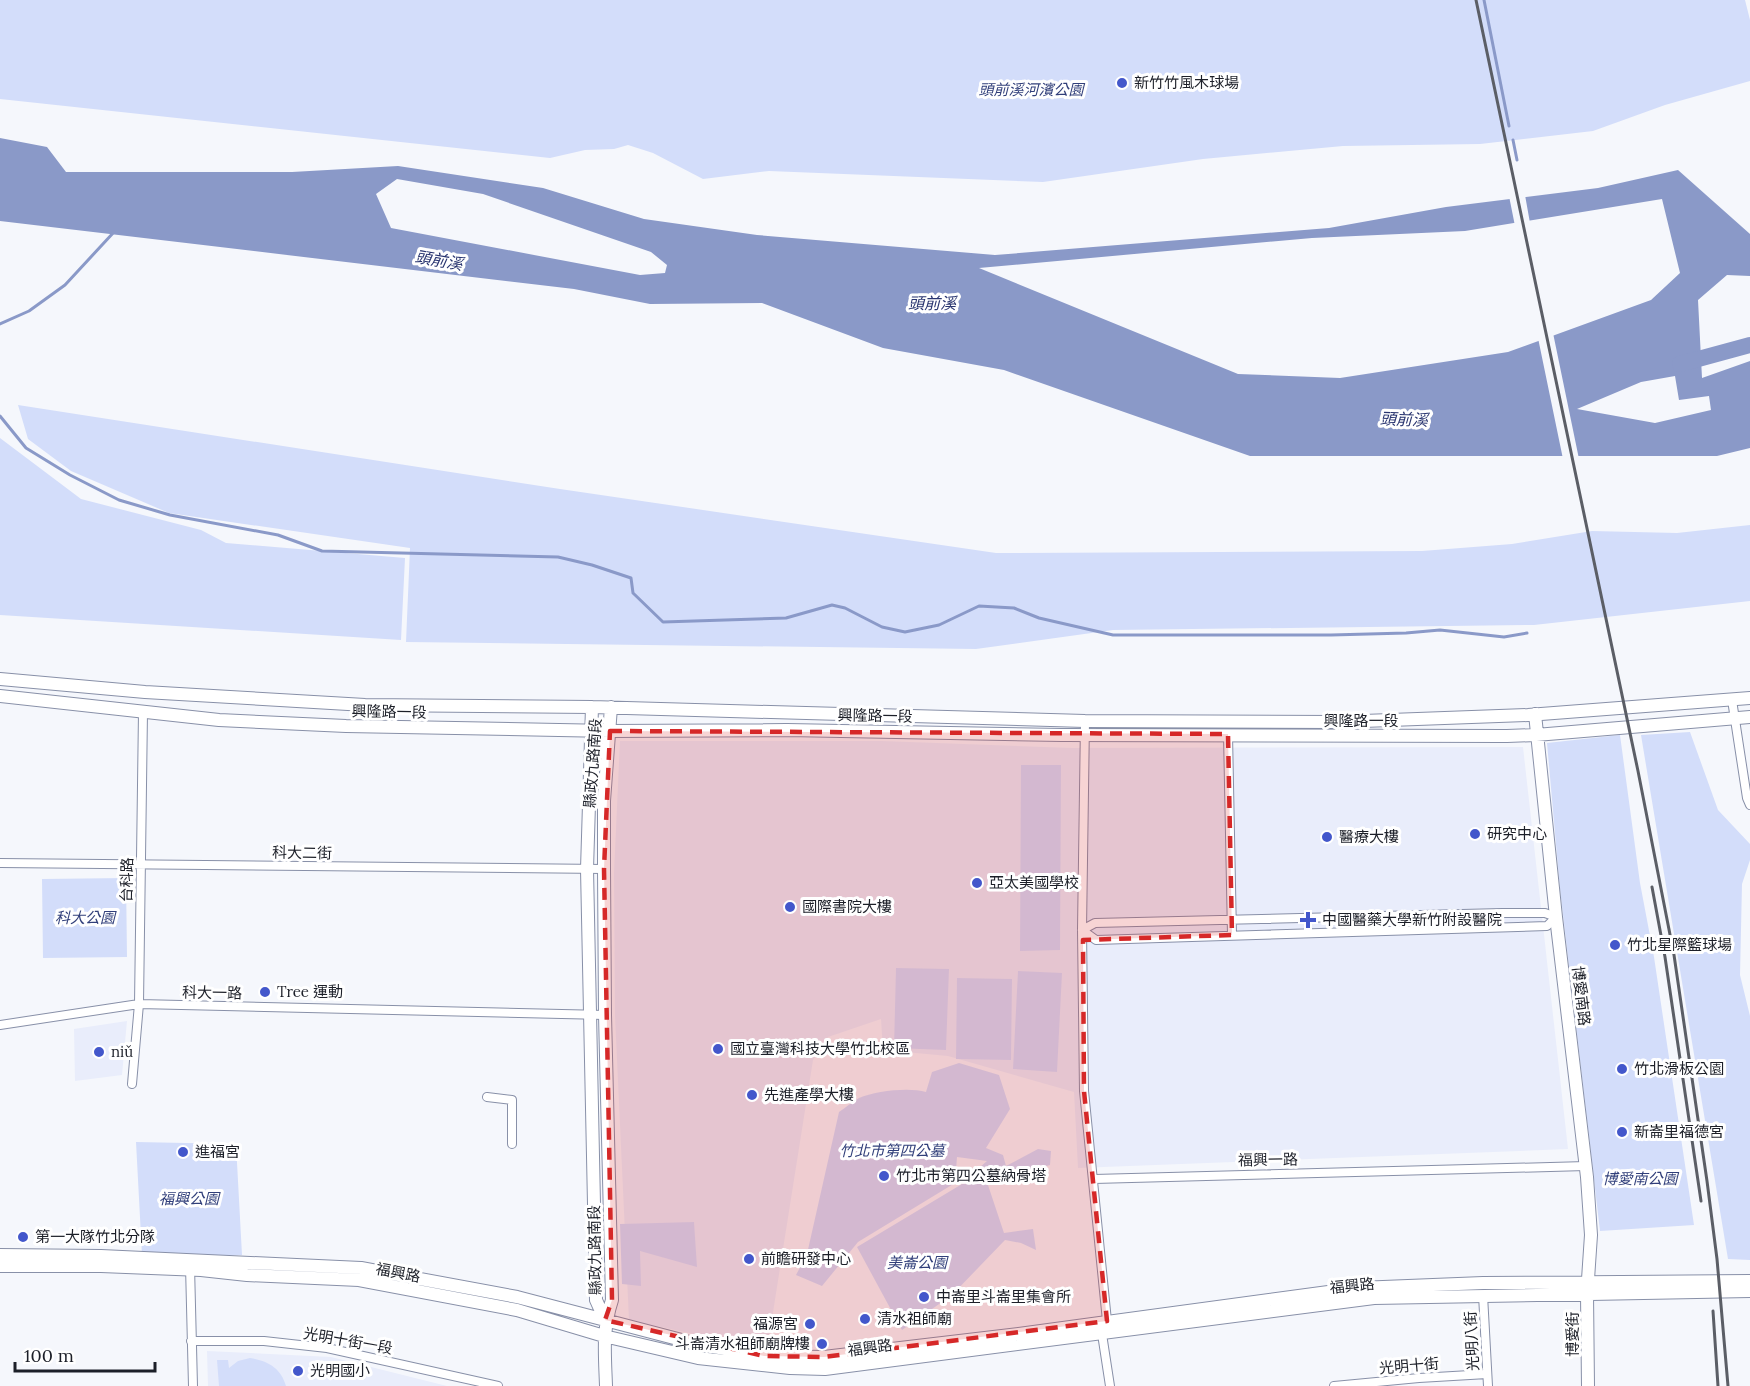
<svg xmlns="http://www.w3.org/2000/svg" width="1750" height="1386" font-family="Lora,'Noto Sans TC',serif">
<rect width="100%" height="100%" fill="#f5f7fc"/>
<path fill="#e9edfb" d="M 620,741 L 882,741 L 1072,748 L 1523,747 L 1568,1149 L 1078,1168 L 1074,1092 L 948,1056 L 883,1050 L 881,1019 L 828,1037 L 813,1060 L 767,1350 L 629,1320 L 615,1016 L 614,873 Z
M 127,1021 L 122,1075 L 75,1081 L 74,1029 Z
M 207,1351 L 331,1357 L 447,1386 L 208,1386 Z"/>
<path fill="#d3ddfa" d="M 0,0 L 1745,0 L 1750,20 L 1750,81 L 1665,105 L 1593,131 L 1480,144 L 1343,146 L 1203,159 L 1043,182 L 769,171 L 703,179 L 653,153 L 628,145 L 614,149 L 585,150 L 550,158 L 0,99 Z
M 18,405 L 560,489 L 996,553 L 1422,551 L 1512,544 L 1592,531 L 1677,533 L 1750,525 L 1750,601 L 1534,625 L 1113,630 L 976,649 L 406,642 L 410,548 L 169,513 L 71,471 L 28,439 Z
M 0,438 L 81,499 L 201,530 L 226,543 L 405,558 L 401,640 L 0,615 Z
M 1690,732 L 1718,810 L 1750,844 L 1750,860 L 1742,884 L 1740,975 L 1750,1016 L 1750,1260 L 1728,1259 L 1641,735 Z
M 1620,735 L 1640,883 L 1654,957 L 1694,1225 L 1600,1231 L 1560,889 L 1547,743 Z
M 1021,765 L 1061,765 L 1060,950 L 1020,951 Z
M 126,878 L 127,957 L 43,958 L 42,879 Z
M 896,968 L 949,969 L 946,1050 L 894,1048 Z
M 1018,971 L 1062,973 L 1057,1072 L 1013,1069 Z
M 957,978 L 1012,979 L 1011,1060 L 956,1059 Z
M 959,1063 L 999,1075 L 1010,1109 L 986,1148 L 1003,1155 L 1006,1166 L 1038,1149 L 1051,1151 L 1050,1165 L 1007,1178 L 964,1181 L 987,1161 L 957,1157 L 955,1183 L 858,1242 L 822,1286 L 796,1275 L 807,1254 L 839,1112 C 845,1108 852,1102 859,1098 C 875,1091 909,1087 926,1092 L 932,1072 Z
M 136,1142 L 236,1144 L 242,1255 L 142,1255 Z
M 987,1182 L 1004,1233 L 1033,1229 L 1036,1250 L 1021,1243 L 1005,1240 L 952,1295 L 902,1330 L 857,1247 L 962,1184 Z
M 694,1222 L 697,1267 L 640,1251 L 641,1286 L 622,1284 L 620,1224 Z
M 250,1358 C 268,1361 281,1368 286,1386 L 219,1386 L 217,1360 L 228,1360 L 229,1368 L 238,1361 Z"/>
<path fill="#8a99c8" fill-rule="evenodd" d="M 0,138 L 47,147 L 66,172 L 292,172 L 398,166 L 543,188 L 644,219 L 757,235 L 995,255 L 1329,228 L 1446,207 L 1598,188 L 1678,170 L 1750,234 L 1750,276 L 1727,275 L 1698,300 L 1702,378 L 1750,361 L 1750,448 L 1717,456 L 1250,456 L 1004,370 L 883,348 L 762,303 L 650,304 L 574,289 L 0,221 ZM 397,179 L 483,194 L 651,252 L 667,265 L 665,273 L 640,275 L 391,228 L 376,194 ZM 1662,199 L 1680,273 L 1651,300 L 1508,352 L 1340,378 L 1238,374 L 979,268 L 1312,238 L 1465,231 ZM 1675,376 L 1679,400 L 1709,396 L 1711,410 L 1655,423 L 1577,409 L 1641,382 Z"/>
<path fill="#f5f7fc" d="M 1525,195 L 1530,223 L 1515,226 L 1509,196 Z
M 1553,333 L 1579,459 L 1563,459 L 1538,338 Z"/>
<g fill="none" stroke-linecap="round" stroke-linejoin="round">
<path stroke="#8a99c8" stroke-width="3" d="M 1484,0 L 1509,126
M 1513,140 L 1517,160
M 0,324 L 29,311 L 65,285 L 114,232
M 0,416 L 26,448 L 70,475 L 119,500 L 170,515 L 278,535 L 322,551 L 558,557 L 592,565 L 631,578 L 633,593 L 663,622 L 786,618 L 832,605 L 845,608 L 882,627 L 905,632 L 939,625 L 979,606 L 1014,608 L 1039,618 L 1113,635 L 1331,635 L 1406,633 L 1440,630 L 1504,637 L 1527,633"/>
<path stroke="#8a99c8" stroke-width="16" d="M 1680,364 L 1750,345"/>
<defs>
<path id="street" d="M 1732,700 L 1747,798 L 1750,805
M 1085,721 L 1082,930 L 1084,1091 L 1107,1321 L 1102,1334 L 1110,1386
M 1228,734 L 1232,935
M 0,863 L 604,869
M 1502,913 L 1545,913 L 1556,917 L 1547,926 L 1096,940 L 1082,930 L 1095,923 Z
M 0,1025 L 139,1004 L 605,1015
M 132,1084 L 139,1004 L 143,712
M 487,1097 L 512,1100 L 512,1144
M 1094,1179 L 1586,1166
M 190,1266 L 193,1386
M 1483,1295 L 1488,1386
M 191,1341 L 264,1341 L 327,1348 L 498,1386
M 1334,1386 L 1419,1378 L 1487,1374"/>
<path id="secondary" d="M 0,679 L 145,692 L 365,705 L 592,707 L 1085,721 L 1336,722 L 1528,715 L 1750,698
M 0,696 L 219,720 L 346,726 L 610,731 L 787,730 L 1062,735 L 1507,736 L 1536,735 L 1750,717
M 592,707 L 587,869 L 596,1300 L 605,1320
M 1535,714 L 1556,917 L 1587,1177 L 1591,1235 L 1587,1294 L 1588,1386
M 0,1255 L 101,1256 L 361,1268 L 517,1297 L 697,1344 L 764,1356 L 824,1357 L 1026,1333 L 1358,1288 L 1483,1283 L 1750,1281
M 0,1266 L 101,1266 L 201,1270 L 247,1275 L 359,1280 L 517,1310 L 604,1336 L 698,1358 L 790,1368 L 825,1369 L 1374,1298 L 1750,1291
M 606,1386 C 605,1355 602,1330 612,1300 L 605,1015 L 604,869 L 604,801 L 611,707"/>
</defs>
<use href="#street" stroke="#8890a8" stroke-width="10"/>
<use href="#secondary" stroke="#8890a8" stroke-width="14"/>
<use href="#street" stroke="#fff" stroke-width="8"/>
<use href="#secondary" stroke="#fff" stroke-width="12"/>
<path stroke="#5b5e66" stroke-width="3" d="M 1476,0 L 1638,771 L 1674,955 L 1707,1181 L 1717,1259 L 1728,1386
M 1652,887 L 1665,957 L 1701,1201
M 1713,1311 L 1718,1386"/>
</g>
<path fill="#d62828" fill-opacity="0.2" stroke="#d62828" stroke-width="4.5" stroke-dasharray="12 8" stroke-linejoin="round" d="M 610,731 L 1228,734 L 1232,935 L 1083,940 L 1084,1091 L 1107,1321 L 824,1357 L 764,1356 L 605,1320 L 612,1300 L 604,869 Z"/>
<g fill="#4357cb" stroke="#fff" stroke-width="2">
<circle cx="1122" cy="83" r="6"/>
<circle cx="1475" cy="834" r="6"/>
<circle cx="1327" cy="837" r="6"/>
<circle cx="977" cy="883" r="6"/>
<circle cx="790" cy="907" r="6"/>
<path d="M1305 911h6v6h6v6h-6v6h-6v-6h-6v-6h6z"/>
<circle cx="1615" cy="945" r="6"/>
<circle cx="265" cy="992" r="6"/>
<circle cx="718" cy="1049" r="6"/>
<circle cx="99" cy="1052" r="6"/>
<circle cx="1622" cy="1069" r="6"/>
<circle cx="752" cy="1095" r="6"/>
<circle cx="1622" cy="1132" r="6"/>
<circle cx="183" cy="1152" r="6"/>
<circle cx="884" cy="1176" r="6"/>
<circle cx="23" cy="1237" r="6"/>
<circle cx="749" cy="1259" r="6"/>
<circle cx="924" cy="1297" r="6"/>
<circle cx="865" cy="1319" r="6"/>
<circle cx="810" cy="1324" r="6"/>
<circle cx="822" cy="1344" r="6"/>
<circle cx="298" cy="1371" r="6"/>
</g>
<g text-anchor="middle" stroke-width="6" stroke-linejoin="round" paint-order="stroke">
<g font-size="15" fill="#1c1f28" stroke="#fff" text-anchor="start">
<text x="1134" y="88">新竹竹風木球場</text>
<text x="1487" y="839">研究中心</text>
<text x="1339" y="842">醫療大樓</text>
<text x="989" y="888">亞太美國學校</text>
<text x="802" y="912">國際書院大樓</text>
<text x="1322" y="925">中國醫藥大學新竹附設醫院</text>
<text x="1627" y="950">竹北星際籃球場</text>
<text x="277" y="997">Tree 運動</text>
<text x="730" y="1054">國立臺灣科技大學竹北校區</text>
<text x="111" y="1057">niǔ</text>
<text x="1634" y="1074">竹北滑板公園</text>
<text x="764" y="1100">先進產學大樓</text>
<text x="1634" y="1137">新崙里福德宮</text>
<text x="195" y="1157">進福宮</text>
<text x="896" y="1181">竹北市第四公墓納骨塔</text>
<text x="35" y="1242">第一大隊竹北分隊</text>
<text x="761" y="1264">前瞻研發中心</text>
<text x="936" y="1302">中崙里斗崙里集會所</text>
<text x="877" y="1324">清水祖師廟</text>
<text x="798" y="1329" text-anchor="end">福源宮</text>
<text x="810" y="1349" text-anchor="end">斗崙清水祖師廟牌樓</text>
<text x="310" y="1376">光明國小</text>
</g>
<g font-size="15" font-style="italic" fill="#313f7a" stroke="#fff">
<text x="1031" y="95">頭前溪河濱公園</text>
<text x="85" y="923">科大公園</text>
<text x="892" y="1156">竹北市第四公墓</text>
<text x="1640" y="1184">博愛南公園</text>
<text x="189" y="1204">福興公園</text>
<text x="917" y="1268">美崙公園</text>
</g>
<g font-size="15" fill="#1c1f28" stroke="#fff">
<text transform="translate(389 712) rotate(1)" y="5">興隆路一段</text>
<text transform="translate(875 716) rotate(1)" y="5">興隆路一段</text>
<text x="1361" y="726">興隆路一段</text>
<text transform="translate(593 763) rotate(-86)" y="5">縣政九路南段</text>
<text transform="translate(302 853) rotate(1)" y="5">科大二街</text>
<text transform="translate(127 880) rotate(-89)" y="5">台科路</text>
<text transform="translate(212 993) rotate(1)" y="5">科大一路</text>
<text transform="translate(1581 996) rotate(83)" y="5">博愛南路</text>
<text transform="translate(1268 1160) rotate(-1)" y="5">福興一路</text>
<text transform="translate(595 1250) rotate(-91)" y="5">縣政九路南段</text>
<text transform="translate(398 1273) rotate(11)" y="5">福興路</text>
<text transform="translate(1352 1286) rotate(-6)" y="5">福興路</text>
<text transform="translate(1573 1334) rotate(-90)" y="5">博愛街</text>
<text transform="translate(348 1341) rotate(10)" y="5">光明十街一段</text>
<text transform="translate(1472 1341) rotate(-93)" y="5">光明八街</text>
<text transform="translate(870 1348) rotate(-8)" y="5">福興路</text>
<text transform="translate(1409 1366) rotate(-5)" y="5">光明十街</text>
</g>
<g font-size="16" font-style="italic" fill="#28346f" stroke="#fff">
<text transform="translate(439 260) rotate(10)" y="6">頭前溪</text>
<text x="932" y="309">頭前溪</text>
<text transform="translate(1404 419) rotate(2)" y="6">頭前溪</text>
</g>
</g>
<path d="M15 1362v9h140v-9" fill="none" stroke="#1c1f28" stroke-width="3"/>
<text x="24" y="1362" font-size="18" fill="#1c1f28" stroke="#ffffff" stroke-width="4.5" paint-order="stroke">100 m</text>
</svg>
